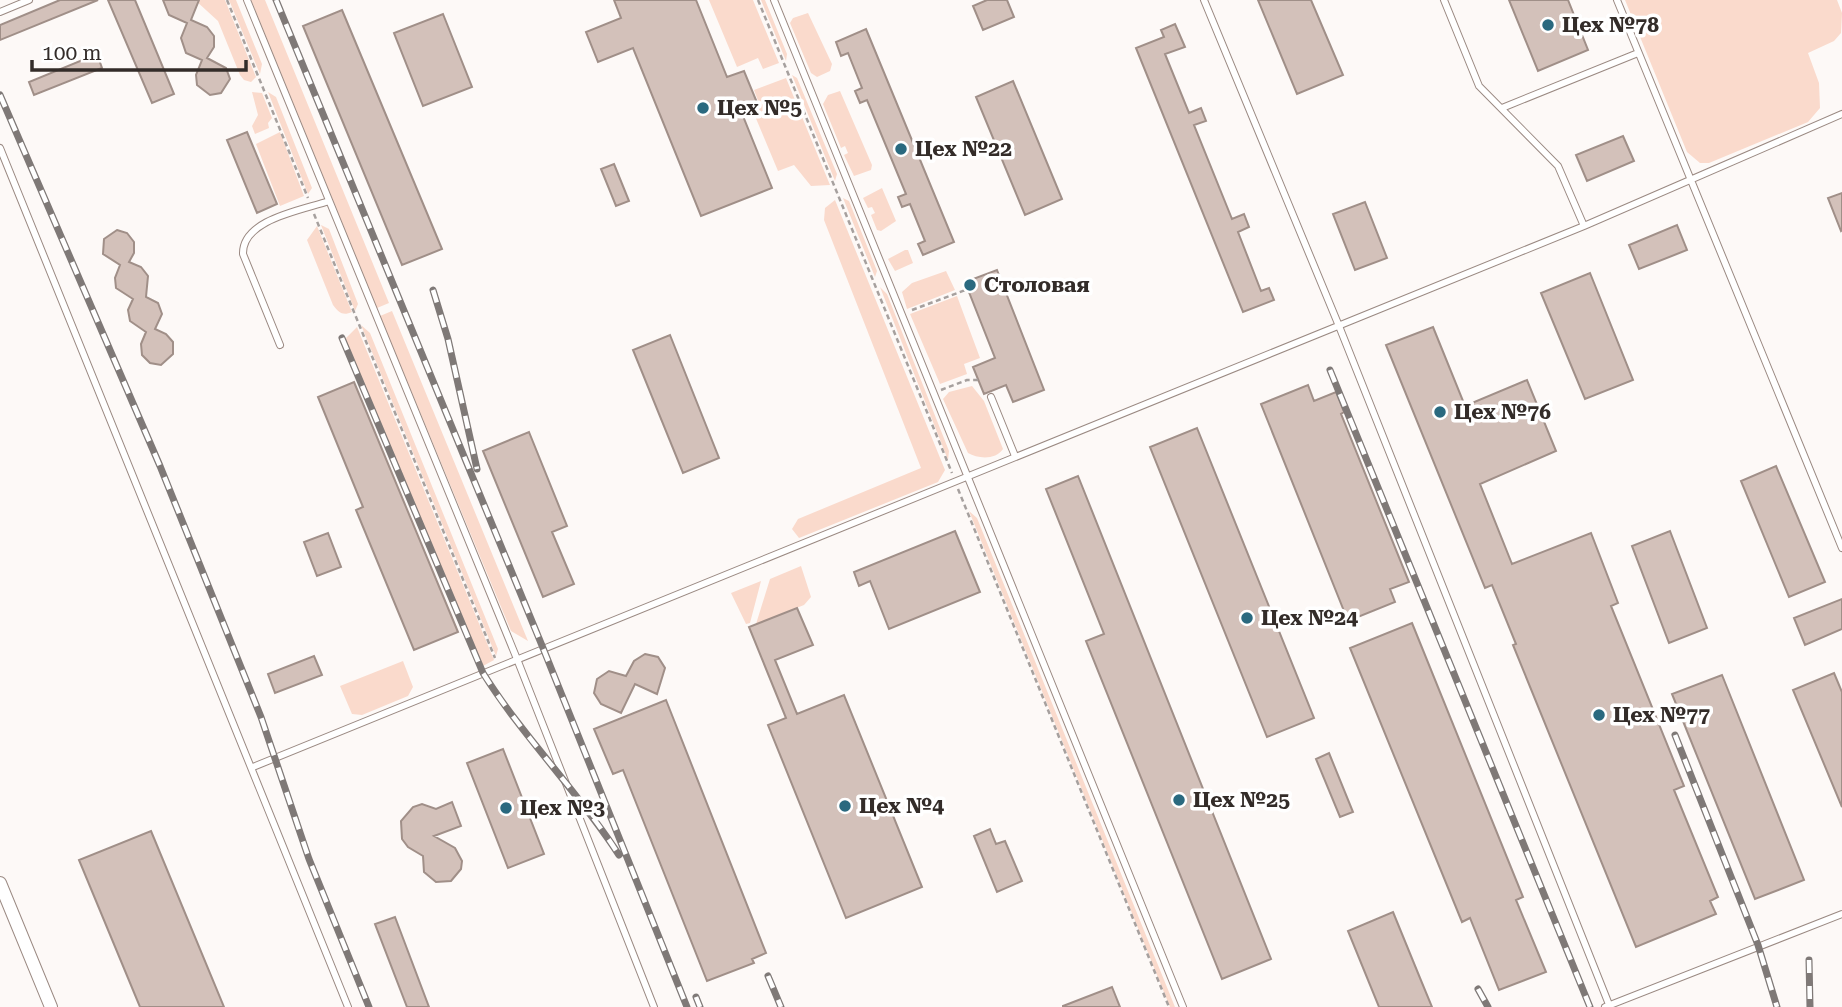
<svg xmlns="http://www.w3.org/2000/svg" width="1842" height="1007" font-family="'Roboto Serif',serif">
<rect width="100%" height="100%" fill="#fdf9f7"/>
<path fill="#fadacc" d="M 195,0 L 225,0 L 256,77 L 251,82 L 244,80 L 240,75 L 218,21 Z
M 229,0 L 236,0 L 262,64 L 260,74 Z
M 251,0 L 265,0 L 389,303 L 377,308 Z
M 709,0 L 753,0 L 779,63 L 763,69 L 758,58 L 737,67 Z
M 761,0 L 765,0 L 787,54 L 786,61 Z
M 1625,0 L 1837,0 L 1842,13 L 1841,33 L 1834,41 L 1808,53 L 1819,83 L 1820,108 L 1808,122 L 1709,163 L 1700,163 L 1687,152 Z
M 808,13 L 832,64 L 830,71 L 817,77 L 811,73 L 790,23 L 793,18 Z
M 792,75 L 797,78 L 837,174 L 835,181 Z
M 786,78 L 830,185 L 811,186 L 794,165 L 778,171 L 752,109 L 760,106 L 754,90 Z
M 840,91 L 872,165 L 871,170 L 854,176 L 844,155 L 848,153 L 845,146 L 841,148 L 823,104 L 828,95 Z
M 252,92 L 262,93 L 272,118 L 268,123 L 269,128 L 255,134 L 252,126 L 258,115 Z
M 268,92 L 276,97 L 312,188 L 308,194 Z
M 280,132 L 304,196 L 280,206 L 256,144 Z
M 882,188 L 896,221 L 881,231 L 877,230 L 871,215 L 875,213 L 872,207 L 868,208 L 863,198 Z
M 843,198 L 849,201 L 877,271 L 875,277 Z
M 835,200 L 945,470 L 938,482 L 799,538 L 792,529 L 798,519 L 921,468 L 824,220 L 825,208 Z
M 321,225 L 329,229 L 358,304 L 355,311 Z
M 317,226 L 352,312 C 343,316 339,313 333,305 L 307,240 Z
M 905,250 L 908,250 L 913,263 L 895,271 L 888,259 Z
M 946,271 L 955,290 L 907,309 L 902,292 L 912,283 Z
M 880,287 L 887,294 L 949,451 L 948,460 Z
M 957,296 L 980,358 L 964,364 L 967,374 L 940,384 L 910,314 Z
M 392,311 L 528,641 L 511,631 L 380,316 Z
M 361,325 L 370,333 L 498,649 L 496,656 Z
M 357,327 L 494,660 L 483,666 L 345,339 Z
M 972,386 L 984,401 L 1003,449 C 996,460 978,459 968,453 L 943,399 L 949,392 Z
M 969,511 L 977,518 L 1175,1007 L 1170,1007 Z
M 801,566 L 811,597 L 804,605 L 756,624 L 770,579 Z
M 761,581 L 750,623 L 746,624 L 731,593 Z
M 403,661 L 413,687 L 408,696 L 362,715 L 352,714 L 340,686 Z"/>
<path fill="#d3c1ba" stroke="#a08f88" stroke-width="2" d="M 60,0 L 98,0 L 0,40 L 0,25 Z
M 108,0 L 135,0 L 174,94 L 152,103 Z
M 163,0 L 199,0 L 191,20 L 207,27 L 214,36 L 214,47 L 207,58 L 226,68 L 230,79 L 221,93 L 210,95 L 197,85 L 196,75 L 202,60 L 186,53 L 181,38 L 187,23 L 169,15 Z
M 614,0 L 696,0 L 727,77 L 744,71 L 758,105 L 741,111 L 772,188 L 701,216 L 633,48 L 598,62 L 586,32 L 621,18 Z
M 987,0 L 1007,0 L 1014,17 L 983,30 L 973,6 Z
M 1258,0 L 1311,0 L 1343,75 L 1297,94 Z
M 1509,0 L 1568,0 L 1588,50 L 1538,71 Z
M 342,10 L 442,249 L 402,265 L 303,26 Z
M 443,14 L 472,87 L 423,106 L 394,33 Z
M 1175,24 L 1185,47 L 1165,54 L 1189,113 L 1201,108 L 1206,121 L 1194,125 L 1232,219 L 1244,214 L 1249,227 L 1238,232 L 1261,291 L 1269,288 L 1274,300 L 1243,312 L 1136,48 L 1164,37 L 1161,30 Z
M 866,29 L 954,242 L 923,255 L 918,244 L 925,241 L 910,204 L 902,207 L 898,197 L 906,194 L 867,100 L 860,103 L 855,91 L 862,88 L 848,53 L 841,56 L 836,42 Z
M 97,54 L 102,68 L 34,95 L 29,82 Z
M 1013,81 L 1062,199 L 1025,215 L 976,97 Z
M 247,132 L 277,204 L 257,213 L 227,140 Z
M 1623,136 L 1634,161 L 1587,181 L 1576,155 Z
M 614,164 L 629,201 L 616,206 L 601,169 Z
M 1842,193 L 1842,230 L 1841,231 L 1828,198 Z
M 1365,202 L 1387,258 L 1355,270 L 1333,214 Z
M 1677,225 L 1687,250 L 1639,269 L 1629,245 Z
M 117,230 L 127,233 L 134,242 L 134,253 L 129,262 L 141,267 L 148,276 L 146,297 L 158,303 L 162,314 L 155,329 L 166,334 L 173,342 L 173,354 L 161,365 L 150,363 L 142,355 L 141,344 L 146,332 L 130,321 L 128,310 L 133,299 L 116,288 L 115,278 L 120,265 L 103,254 L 104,239 Z
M 997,270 L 1044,390 L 1013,402 L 1006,385 L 984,394 L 973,367 L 995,358 L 965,282 Z
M 1590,273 L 1633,380 L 1585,399 L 1541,293 Z
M 1433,327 L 1465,406 L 1527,380 L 1556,451 L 1480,484 L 1512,564 L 1591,533 L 1618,603 L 1611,606 L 1684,786 L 1674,790 L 1718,897 L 1710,901 L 1716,914 L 1636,947 L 1513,645 L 1516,644 L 1492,585 L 1485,588 L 1386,345 Z
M 670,335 L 719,458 L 683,473 L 633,350 Z
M 354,382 L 458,632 L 414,650 L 356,510 L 363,507 L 318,397 Z
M 1308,385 L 1314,401 L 1336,392 L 1344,412 L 1341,414 L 1409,582 L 1390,589 L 1395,602 L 1348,621 L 1261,404 Z
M 1197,428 L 1314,718 L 1267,737 L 1150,447 Z
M 529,432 L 567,526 L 552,532 L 574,584 L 543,597 L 483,451 Z
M 1776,466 L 1825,582 L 1789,597 L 1741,481 Z
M 1078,476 L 1271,959 L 1222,979 L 1086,641 L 1104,634 L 1046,489 Z
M 955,531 L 980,592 L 889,629 L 870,581 L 859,586 L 854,572 Z
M 1670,531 L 1707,628 L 1669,643 L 1632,546 Z
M 328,533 L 341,567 L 317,576 L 304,542 Z
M 1842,599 L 1842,629 L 1805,645 L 1794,618 Z
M 797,608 L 813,645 L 775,660 L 797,714 L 844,695 L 922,887 L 846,918 L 768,725 L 786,718 L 749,627 Z
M 1412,623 L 1523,897 L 1516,900 L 1546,972 L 1499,990 L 1470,918 L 1462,922 L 1350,648 Z
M 645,654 L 658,657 L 665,668 L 657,694 L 635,684 L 621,713 L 601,704 L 594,693 L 597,679 L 609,671 L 626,676 L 634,661 Z
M 314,656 L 322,675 L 275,693 L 268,674 Z
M 1834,673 L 1842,692 L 1842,807 L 1793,690 Z
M 1722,675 L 1804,880 L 1755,899 L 1672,694 Z
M 666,700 L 766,953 L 752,959 L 754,963 L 707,981 L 623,770 L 613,774 L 594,729 Z
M 503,749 L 544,854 L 508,868 L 467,763 Z
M 1329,753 L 1353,812 L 1340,817 L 1316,759 Z
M 452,802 L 461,826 L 434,836 L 455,848 L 462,861 L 461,869 L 451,881 L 436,882 L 424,872 L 423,856 L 408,847 L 402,839 L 401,821 L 413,807 L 422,804 L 436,809 Z
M 990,829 L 996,844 L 1005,841 L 1022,881 L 997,892 L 974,836 Z
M 151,831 L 224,1007 L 140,1007 L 79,860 Z
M 1393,912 L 1420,978 L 1432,1007 L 1379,1007 L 1348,931 Z
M 395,917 L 429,1007 L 407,1007 L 375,924 Z
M 1112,987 L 1120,1007 L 1063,1007 L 1063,1006 Z"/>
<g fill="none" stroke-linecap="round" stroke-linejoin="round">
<defs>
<path id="service" d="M 247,0 L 517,659 L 654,1007
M 774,0 L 1183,1007
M 1204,0 L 1339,326 L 1610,1007
M 1444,0 L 1479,86 L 1558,166 L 1584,226
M 1617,0 L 1842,548
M 0,12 L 29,0
M 1502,108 L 1638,53
M 0,148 L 348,1007
M 280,345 L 243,254 C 242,219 303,210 329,201
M 991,397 L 1015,456
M 253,767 L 1584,226 L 1842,114
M 1605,1007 L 1842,914"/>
<path id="minor" d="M 0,883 L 51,1007"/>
</defs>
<use href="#service" stroke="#9b8a83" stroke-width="8"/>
<use href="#minor" stroke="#9b8a83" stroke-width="14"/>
<path stroke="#a6a09e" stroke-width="2.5" stroke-dasharray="5 3.5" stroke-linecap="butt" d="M 227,0 L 308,198
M 758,0 L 952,473
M 314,214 L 495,658
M 912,310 L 968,289
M 941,390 L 967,380 L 978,380
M 958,489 L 1169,1007"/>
<use href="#service" stroke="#fff" stroke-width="6"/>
<use href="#minor" stroke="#fff" stroke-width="12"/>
<defs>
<path id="rail" d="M 276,0 L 543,648 L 687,1007
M 0,95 L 160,466 L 261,717 L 309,859 L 369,1007
M 433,290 L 448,339 L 477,469
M 342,338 L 483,673 C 523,737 578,791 619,855
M 1330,370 L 1590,1007
M 1675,735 L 1758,945 L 1777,1007
M 1809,960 L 1810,1007
M 768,976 L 781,1007
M 1478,989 L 1488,1007
M 696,997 L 700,1007"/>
</defs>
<use href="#rail" stroke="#7f7977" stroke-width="7"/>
<use href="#rail" stroke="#fff" stroke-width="4.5" stroke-dasharray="13" stroke-linecap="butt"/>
</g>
<g fill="#2a697f" stroke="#fff" stroke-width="2.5">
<circle cx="1548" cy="25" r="7"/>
<circle cx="703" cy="108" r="7"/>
<circle cx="901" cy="149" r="7"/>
<circle cx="970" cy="285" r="7"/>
<circle cx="1440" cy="412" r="7"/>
<circle cx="1247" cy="618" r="7"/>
<circle cx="1599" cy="715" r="7"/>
<circle cx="1179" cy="800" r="7"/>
<circle cx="845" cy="806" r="7"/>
<circle cx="506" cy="808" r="7"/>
</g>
<g text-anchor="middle" stroke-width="7" stroke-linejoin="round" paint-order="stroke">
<g font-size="21" font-weight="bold" fill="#332c29" stroke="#fff" text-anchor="start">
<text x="1562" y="32">Цех №78</text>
<text x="717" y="115">Цех №5</text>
<text x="915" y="156">Цех №22</text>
<text x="984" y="292">Столовая</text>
<text x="1454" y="419">Цех №76</text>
<text x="1261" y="625">Цех №24</text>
<text x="1613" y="722">Цех №77</text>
<text x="1193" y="807">Цех №25</text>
<text x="859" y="813">Цех №4</text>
<text x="520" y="815">Цех №3</text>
</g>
</g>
<path d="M32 60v10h214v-10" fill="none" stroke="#332c29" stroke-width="3.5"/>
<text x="42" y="60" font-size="21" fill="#332c29" stroke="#ffffff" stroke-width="5" paint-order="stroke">100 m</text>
</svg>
